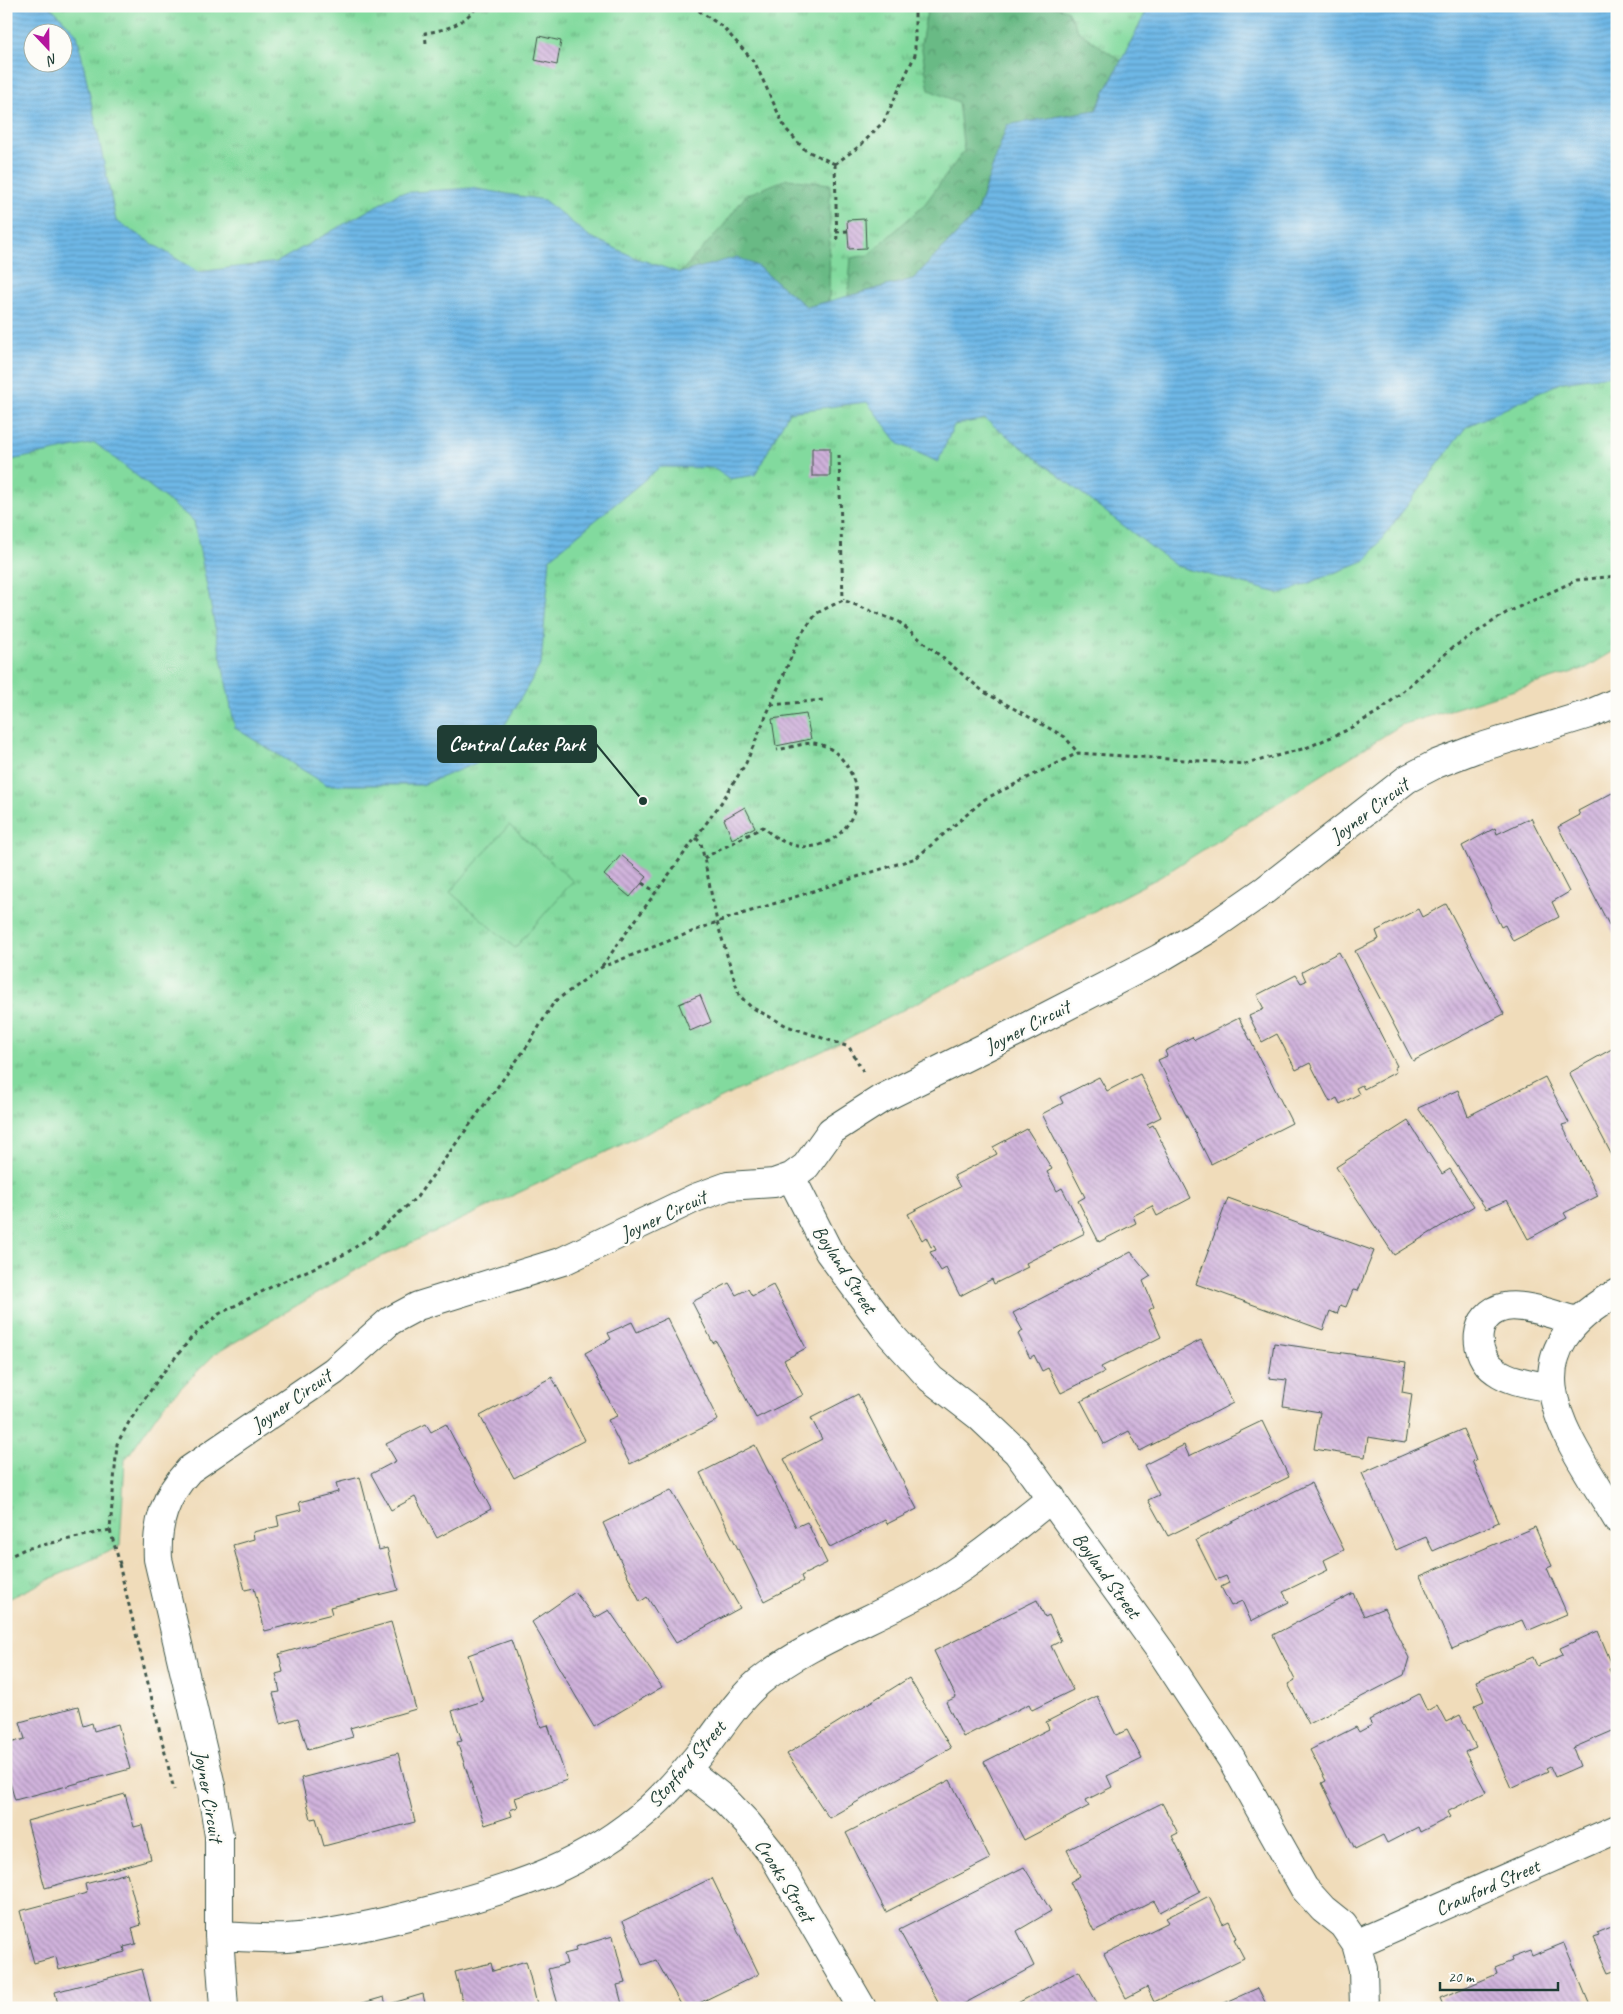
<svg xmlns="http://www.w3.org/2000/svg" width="1623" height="2014" font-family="Caveat,sans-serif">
<defs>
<pattern id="grass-tufts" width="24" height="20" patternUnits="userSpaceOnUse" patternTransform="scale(1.25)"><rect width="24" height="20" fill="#82da9e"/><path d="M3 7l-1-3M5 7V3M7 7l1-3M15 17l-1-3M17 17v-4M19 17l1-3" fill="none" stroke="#6ab282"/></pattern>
<pattern id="forest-crowns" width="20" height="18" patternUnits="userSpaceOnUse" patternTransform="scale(1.25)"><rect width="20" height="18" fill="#69ba85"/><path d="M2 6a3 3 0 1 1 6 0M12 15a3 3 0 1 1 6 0" fill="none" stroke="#56986e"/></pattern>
<pattern id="water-rules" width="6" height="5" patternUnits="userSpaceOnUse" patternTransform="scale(1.25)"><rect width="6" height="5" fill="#6eb7e6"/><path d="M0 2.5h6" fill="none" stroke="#5a96bb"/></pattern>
<pattern id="building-back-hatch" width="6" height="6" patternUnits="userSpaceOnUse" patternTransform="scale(1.25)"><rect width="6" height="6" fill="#d0b2dc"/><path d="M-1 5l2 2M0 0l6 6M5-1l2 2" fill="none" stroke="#a892b3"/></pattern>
</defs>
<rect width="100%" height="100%" fill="#fdfcf7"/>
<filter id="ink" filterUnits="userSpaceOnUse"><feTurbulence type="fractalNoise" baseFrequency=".02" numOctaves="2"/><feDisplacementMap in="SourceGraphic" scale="10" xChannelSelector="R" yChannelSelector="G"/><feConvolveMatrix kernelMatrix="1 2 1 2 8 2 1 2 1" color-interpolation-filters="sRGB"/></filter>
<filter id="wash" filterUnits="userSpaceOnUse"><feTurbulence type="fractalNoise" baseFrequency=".0096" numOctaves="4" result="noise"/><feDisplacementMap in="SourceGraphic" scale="20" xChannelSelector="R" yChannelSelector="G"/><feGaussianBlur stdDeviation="1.12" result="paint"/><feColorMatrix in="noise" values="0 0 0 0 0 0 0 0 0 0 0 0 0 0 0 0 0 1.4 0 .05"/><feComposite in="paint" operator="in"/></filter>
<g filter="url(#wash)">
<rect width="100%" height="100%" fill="#f0dcba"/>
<path fill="url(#grass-tufts)" stroke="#508c69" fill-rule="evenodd" d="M 6,6 L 1617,6 L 1617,649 L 1586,668 L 1401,725 L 1160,877 L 833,1046 L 370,1262 L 215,1354 L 163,1406 L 125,1460 L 120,1546 L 6,1600 ZM 32,32 L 62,32 L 62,62 L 32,62 Z"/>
<path fill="url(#forest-crowns)" stroke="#447c5c" d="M 928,6 L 980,6 L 980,10 L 989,6 L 1049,6 L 1067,10 L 1078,31 L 1121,61 L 1096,110 L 1007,125 L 976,214 L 913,279 L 848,296 L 851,258 L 868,255 L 924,205 L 964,151 L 958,102 L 929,90 L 921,44 Z
M 787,179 L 830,184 L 829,301 L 807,307 L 757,266 L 680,273 L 723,226 L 746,195 Z"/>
<path fill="#82da9e" stroke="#508c69" d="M 509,825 L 573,881 L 515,948 L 450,892 Z"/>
<path fill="url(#water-rules)" stroke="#467a8d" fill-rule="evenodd" d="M 6,6 L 50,6 L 77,34 L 116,221 L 198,272 L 277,262 L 399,193 L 471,188 L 544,200 L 589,236 L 636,258 L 680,273 L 737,257 L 757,266 L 807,307 L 913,279 L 976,214 L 1007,125 L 1096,110 L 1149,6 L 1617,6 L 1617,374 L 1562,382 L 1466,427 L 1366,560 L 1282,594 L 1176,566 L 985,419 L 954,425 L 938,462 L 899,444 L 867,402 L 789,412 L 755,475 L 730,479 L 713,468 L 660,467 L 550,558 L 541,664 L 484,760 L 422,785 L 327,785 L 235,728 L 194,521 L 95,443 L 6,461 ZM 32,32 L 62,32 L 62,62 L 32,62 Z"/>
<g id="blocks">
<path fill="url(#building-back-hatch)" d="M 539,36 L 561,41 L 557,65 L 535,60 Z
M 865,219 L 866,248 L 849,249 L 847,220 Z
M 812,448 L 830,448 L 830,476 L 812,476 Z
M 806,714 L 811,739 L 776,746 L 772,719 Z
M 1612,793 L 1617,802 L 1617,940 L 1558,827 L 1580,815 L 1578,811 Z
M 745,807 L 755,827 L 732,839 L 724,819 Z
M 1531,818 L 1569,892 L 1552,902 L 1559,917 L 1513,941 L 1505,925 L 1501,927 L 1462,846 L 1495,828 L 1497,834 Z
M 621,855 L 647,877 L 630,897 L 604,875 Z
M 1446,904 L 1504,1014 L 1413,1061 L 1355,951 L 1379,939 L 1376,931 L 1418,909 L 1422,917 Z
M 1339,952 L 1397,1066 L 1394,1068 L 1396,1072 L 1364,1089 L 1362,1085 L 1356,1088 L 1359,1094 L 1340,1104 L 1337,1098 L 1330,1102 L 1310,1063 L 1296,1070 L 1277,1034 L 1262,1042 L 1249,1016 L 1264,1009 L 1257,995 L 1296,975 L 1301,983 L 1306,981 L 1302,972 Z
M 700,995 L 711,1022 L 690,1031 L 679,1004 Z
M 1239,1018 L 1292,1123 L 1211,1164 L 1158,1060 L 1167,1056 L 1165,1051 L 1192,1037 L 1195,1040 Z
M 1617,1046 L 1617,1165 L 1569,1073 Z
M 1140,1074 L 1161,1117 L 1147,1124 L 1149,1127 L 1153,1125 L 1191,1198 L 1157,1216 L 1152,1206 L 1133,1216 L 1136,1223 L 1099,1242 L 1078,1201 L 1085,1197 L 1042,1114 L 1063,1103 L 1060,1097 L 1099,1077 L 1107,1091 Z
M 1545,1077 L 1569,1123 L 1562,1125 L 1598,1196 L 1564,1213 L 1567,1218 L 1528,1239 L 1507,1200 L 1486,1209 L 1418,1108 L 1458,1090 L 1468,1116 Z
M 1408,1121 L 1442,1174 L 1450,1169 L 1474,1206 L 1394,1255 L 1336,1167 Z
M 1027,1129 L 1052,1169 L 1047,1172 L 1057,1191 L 1062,1188 L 1085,1233 L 1026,1263 L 1028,1267 L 994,1284 L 992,1279 L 960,1296 L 946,1268 L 941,1271 L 930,1252 L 936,1250 L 934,1246 L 931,1247 L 926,1237 L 922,1240 L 908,1214 L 960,1187 L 954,1176 L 997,1154 L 993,1147 Z
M 1228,1198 L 1374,1251 L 1358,1291 L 1353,1290 L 1346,1307 L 1340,1305 L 1337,1314 L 1330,1311 L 1323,1330 L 1196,1284 Z
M 1131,1252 L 1151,1276 L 1143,1281 L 1154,1307 L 1149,1310 L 1161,1337 L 1101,1367 L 1104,1372 L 1061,1393 L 1048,1368 L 1042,1371 L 1034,1355 L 1030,1358 L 1018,1334 L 1023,1331 L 1013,1313 Z
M 729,1283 L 736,1295 L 748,1289 L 752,1296 L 773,1285 L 806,1348 L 784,1360 L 803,1395 L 756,1418 L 716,1341 L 713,1343 L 692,1302 Z
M 667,1318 L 718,1420 L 630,1464 L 608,1420 L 617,1416 L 585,1353 L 611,1339 L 608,1333 L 632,1322 L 637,1332 Z
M 1201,1340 L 1233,1403 L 1140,1451 L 1129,1431 L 1104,1444 L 1081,1401 Z
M 1274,1343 L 1406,1362 L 1402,1392 L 1412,1394 L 1405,1443 L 1368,1437 L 1365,1457 L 1314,1449 L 1320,1412 L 1283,1406 L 1287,1380 L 1269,1378 Z
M 552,1377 L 585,1440 L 514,1478 L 480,1416 Z
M 858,1394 L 917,1509 L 887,1524 L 885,1520 L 830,1548 L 784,1459 L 822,1439 L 811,1418 Z
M 1262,1421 L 1289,1477 L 1168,1536 L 1148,1500 L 1159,1495 L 1144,1465 L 1184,1445 L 1189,1456 Z
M 426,1424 L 431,1432 L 446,1424 L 491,1509 L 437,1538 L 415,1497 L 391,1510 L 371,1474 L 396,1461 L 386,1444 Z
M 1463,1429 L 1476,1460 L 1472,1461 L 1499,1522 L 1433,1551 L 1426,1537 L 1396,1550 L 1362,1473 Z
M 755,1445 L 796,1527 L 807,1522 L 827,1563 L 801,1576 L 803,1581 L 764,1601 L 700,1473 Z
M 360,1477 L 379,1550 L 387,1548 L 398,1590 L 330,1607 L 332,1614 L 265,1631 L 254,1588 L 245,1590 L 233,1545 L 254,1539 L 253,1532 L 279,1526 L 277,1516 L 301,1510 L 299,1502 L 338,1492 L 336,1483 Z
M 1311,1483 L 1344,1550 L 1324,1560 L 1328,1570 L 1283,1592 L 1289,1602 L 1251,1621 L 1242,1601 L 1231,1606 L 1221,1587 L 1229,1583 L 1226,1576 L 1216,1580 L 1196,1540 Z
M 671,1490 L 740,1608 L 676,1643 L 647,1597 L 640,1602 L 603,1523 Z
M 1535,1527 L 1552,1566 L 1547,1568 L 1567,1614 L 1527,1631 L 1522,1620 L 1452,1649 L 1420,1576 Z
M 575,1592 L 595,1618 L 609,1610 L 662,1687 L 594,1727 L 532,1622 Z
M 1353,1593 L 1364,1616 L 1384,1608 L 1409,1658 L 1404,1675 L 1309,1724 L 1288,1684 L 1295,1680 L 1273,1635 Z
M 1037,1600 L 1045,1617 L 1049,1615 L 1061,1641 L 1051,1646 L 1073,1690 L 1032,1710 L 1029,1704 L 963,1737 L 946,1702 L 956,1697 L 934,1651 Z
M 391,1622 L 416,1709 L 350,1728 L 353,1737 L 308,1750 L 298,1718 L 281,1723 L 273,1693 L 280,1692 L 276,1674 L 283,1672 L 279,1654 Z
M 1598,1631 L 1613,1667 L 1609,1669 L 1612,1676 L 1617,1674 L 1617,1729 L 1573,1748 L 1580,1766 L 1555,1777 L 1550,1766 L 1546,1768 L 1548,1771 L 1511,1788 L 1475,1705 L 1484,1701 L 1476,1681 L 1533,1657 L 1537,1666 L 1563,1655 L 1560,1648 Z
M 511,1640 L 541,1727 L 548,1725 L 567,1780 L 515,1798 L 518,1807 L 510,1810 L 512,1816 L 485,1825 L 457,1742 L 462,1741 L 452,1711 L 483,1701 L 468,1655 Z
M 909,1678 L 951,1748 L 829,1818 L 787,1754 Z
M 1419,1694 L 1427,1711 L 1437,1705 L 1446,1722 L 1460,1715 L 1476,1747 L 1465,1752 L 1486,1792 L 1447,1812 L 1450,1817 L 1420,1832 L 1418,1827 L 1387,1843 L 1383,1835 L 1355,1849 L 1322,1783 L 1326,1781 L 1310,1750 L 1356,1727 L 1359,1732 L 1372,1725 L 1369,1720 Z
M 1097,1696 L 1116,1735 L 1127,1730 L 1142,1759 L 1107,1776 L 1112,1787 L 1086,1800 L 1089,1806 L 1024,1840 L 984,1762 L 1049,1729 L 1046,1722 Z
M 78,1706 L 83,1726 L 92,1723 L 94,1731 L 118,1724 L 130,1769 L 15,1800 L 6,1769 L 6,1744 L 25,1739 L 20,1722 Z
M 398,1753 L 415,1822 L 324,1846 L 316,1818 L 311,1819 L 301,1778 Z
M 950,1780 L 990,1859 L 886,1912 L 846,1833 Z
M 125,1794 L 134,1827 L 142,1825 L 151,1859 L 45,1888 L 27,1821 Z
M 1162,1803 L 1178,1833 L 1172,1836 L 1200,1891 L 1160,1912 L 1154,1901 L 1094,1931 L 1070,1882 L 1080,1876 L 1067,1850 Z
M 1024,1867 L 1051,1911 L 1017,1931 L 1034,1966 L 956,2008 L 941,2008 L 899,1930 Z
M 127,1873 L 141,1925 L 132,1928 L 136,1944 L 124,1947 L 125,1952 L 59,1970 L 56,1957 L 34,1963 L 20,1911 L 87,1893 L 85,1884 Z
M 712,1878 L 759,1974 L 689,2008 L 683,2008 L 656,1960 L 642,1965 L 623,1921 Z
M 1209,1896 L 1223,1924 L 1229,1921 L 1237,1938 L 1234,1939 L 1244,1958 L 1154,2002 L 1147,1987 L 1126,1998 L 1104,1954 L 1169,1922 L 1166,1918 Z
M 1617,1920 L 1617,1975 L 1615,1971 L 1609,1973 L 1593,1938 L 1599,1936 L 1597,1933 L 1616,1925 L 1614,1921 Z
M 613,1936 L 625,1983 L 617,1985 L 623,2008 L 559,2008 L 548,1969 L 567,1964 L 564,1954 L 576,1951 L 575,1947 Z
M 1564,1943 L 1591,2008 L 1444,2008 L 1440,1998 L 1497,1974 L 1495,1968 L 1512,1961 L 1511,1958 L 1530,1951 L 1532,1956 Z
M 526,1961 L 538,2008 L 464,2008 L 455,1972 L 491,1963 L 493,1971 Z
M 142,1969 L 152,2008 L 59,2008 L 55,1992 Z
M 1079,1971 L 1100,2008 L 1008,2008 Z
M 1258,1988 L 1268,2008 L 1213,2008 Z
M 423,1994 L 426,2008 L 345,2008 L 384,1997 L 386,2005 Z"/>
</g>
</g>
<g filter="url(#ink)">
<use href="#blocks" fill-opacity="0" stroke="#3e5548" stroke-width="1"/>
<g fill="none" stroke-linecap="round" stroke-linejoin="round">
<defs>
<path id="minor" d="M 791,1177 L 829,1252 L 889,1333 L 931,1379 L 980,1417 L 1017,1452 L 1162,1653 L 1231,1758 L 1304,1888 L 1323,1909 L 1343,1925 L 1356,1944 L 1363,1969 L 1364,2008
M 1617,1293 C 1500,1357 1567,1436 1617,1519
M 1551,1388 C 1533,1384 1511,1382 1496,1371 C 1471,1354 1472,1314 1505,1307 C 1524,1303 1557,1316 1576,1321
M 687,1770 L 724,1799 L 748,1824 L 773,1855 L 862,2008
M 219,1936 C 241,1937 265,1939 287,1938 C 336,1934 383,1923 431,1910 C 514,1888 584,1867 650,1808 C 672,1788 691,1765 709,1742 C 724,1722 739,1699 759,1682 C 805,1644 873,1620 926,1590 C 971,1565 1011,1530 1052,1498
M 1356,1944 L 1617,1829
M 224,2008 L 219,1936 L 219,1836 L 211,1786 L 158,1559 C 156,1523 165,1496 189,1470 L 334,1371 L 390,1321 L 418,1306 L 563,1261 L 695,1198 L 728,1186 L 774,1183 L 791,1177 L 806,1166 L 831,1131 L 881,1099 L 1028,1026 L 1160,958 L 1209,929 L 1265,890 L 1407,779 L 1436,764 L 1475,749 L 1589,714 L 1617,702"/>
</defs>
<use href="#minor" stroke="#3e5548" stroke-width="30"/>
<path stroke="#3e5548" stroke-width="3" stroke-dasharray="4 4" stroke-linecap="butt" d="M 692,6 L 723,27 L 755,63 L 785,128 L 805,150 L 835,164
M 426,43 L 425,33 C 449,29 461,25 478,6
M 835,164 L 861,145 L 884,121 L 915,55 L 915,6
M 835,164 L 837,244
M 836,232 L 848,231
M 839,455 L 843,600
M 771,705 L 824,700
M 696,838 L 701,843 L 717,922 L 739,995 L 751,1007 L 787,1026 L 849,1047 L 863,1071
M 704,858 L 763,827 C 818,881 887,813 841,758 C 834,750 823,743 811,743 C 800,744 788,748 777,750
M 642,883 L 656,892
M 602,966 L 721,803 L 746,763 L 801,634 L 817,613 L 843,600 L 899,622 L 984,692 L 1065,737 L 1078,753
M 110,1530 L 120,1564
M 6,1558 L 25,1549 L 110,1530 L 117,1444 L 129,1422 L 161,1375 L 192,1337 L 219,1314 L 273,1286 L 345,1254 L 375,1234 L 417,1197 L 528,1045 L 554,1002 L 602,967 L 717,922 L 916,858 L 985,799 L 1078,753 L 1246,764 L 1306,748 L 1345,731 L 1381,710 L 1452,648 L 1506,613 L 1577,580 L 1617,576
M 119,1564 L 174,1790"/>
<use href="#minor" stroke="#fff" stroke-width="28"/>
</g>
</g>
<g text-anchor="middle" stroke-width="5" stroke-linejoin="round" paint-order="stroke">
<g font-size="20" fill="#1f3d34" stroke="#fdfcf7">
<text transform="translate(1369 810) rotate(-37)" y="7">Joyner Circuit</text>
<text transform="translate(1027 1026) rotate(-27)" y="7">Joyner Circuit</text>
<text transform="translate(663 1215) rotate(-25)" y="7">Joyner Circuit</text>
<text transform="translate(845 1269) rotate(57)" y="7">Boyland Street</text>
<text transform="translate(291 1400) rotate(-35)" y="7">Joyner Circuit</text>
<text transform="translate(1107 1575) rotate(54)" y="7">Boyland Street</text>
<text transform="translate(686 1764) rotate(-49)" y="7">Stopford Street</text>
<text transform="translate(209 1796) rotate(80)" y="7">Joyner Circuit</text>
<text transform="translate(785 1880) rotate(58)" y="7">Crooks Street</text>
<text transform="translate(1487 1887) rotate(-24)" y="7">Crawford Street</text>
</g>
</g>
<path fill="none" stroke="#1f3d34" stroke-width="2" d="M643 801L596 744"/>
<circle fill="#1f3d34" stroke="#fdfcf7" stroke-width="2" cx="643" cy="801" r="5"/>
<rect fill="#1f3d34" stroke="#1f3d34" stroke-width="2" x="438" y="726" width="158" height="36" rx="5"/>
<g font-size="21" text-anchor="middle" font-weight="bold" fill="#fff">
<text x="517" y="751">Central Lakes Park</text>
</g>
<rect width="1623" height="2014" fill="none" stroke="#fdfcf7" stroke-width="25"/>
<g transform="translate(48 48) rotate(158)"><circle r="24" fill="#fdfcf7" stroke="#a4b0a9"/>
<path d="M0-4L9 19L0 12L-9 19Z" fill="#b5179e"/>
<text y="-8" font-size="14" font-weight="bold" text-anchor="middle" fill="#1f3d34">N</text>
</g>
<path d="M1440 1982v8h118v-8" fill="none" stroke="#1f3d34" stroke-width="2.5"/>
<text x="1448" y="1982" font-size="15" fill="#1f3d34" stroke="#fdfcf7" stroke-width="4" paint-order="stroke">20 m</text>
</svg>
